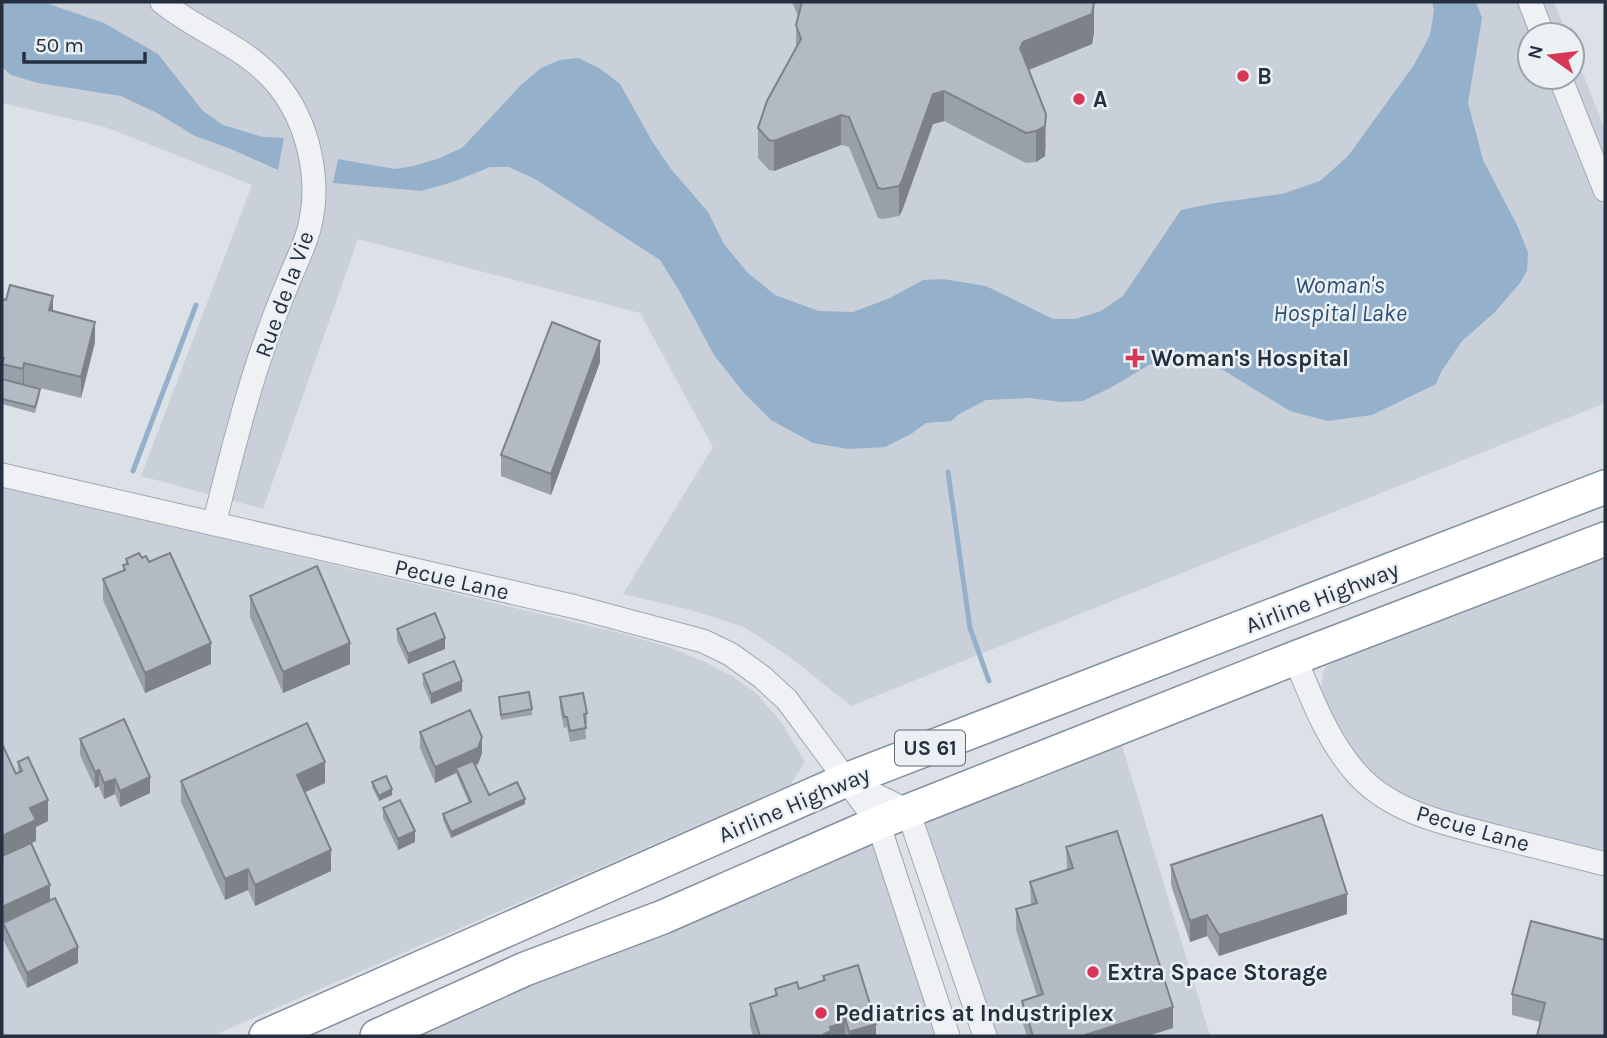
<svg xmlns="http://www.w3.org/2000/svg" width="1607" height="1038" font-family="Karla,sans-serif">
<rect width="100%" height="100%" fill="#dce1e7"/>
<path fill="#cad0d9" d="M 2,2 L 1554,2 L 1567,35 L 1530,35 L 1530,77 L 1572,77 L 1572,46 L 1605,130 L 1605,403 L 851,706 L 790,657 L 744,627 L 691,610 L 623,594 L 713,447 L 640,313 L 358,239 L 263,509 L 141,476 L 252,185 L 105,127 L 2,103 Z
M 2,486 L 620,633 L 668,647 L 703,661 L 730,675 L 755,692 L 782,723 L 805,762 L 790,785 L 212,1036 L 2,1036 Z
M 1605,555 L 1605,856 L 1432,811 L 1373,779 L 1338,732 L 1321,687 L 1324,670 L 1327,666 L 1339,659 Z
M 1117,729 L 1210,1036 L 985,1036 L 908,811 Z
M 878,823 L 948,1036 L 396,1036 Z"/>
<path fill="#94b0ca" d="M 2,2 L 43,2 L 104,23 L 158,54 L 203,111 L 223,125 L 263,137 L 284,138 L 278,170 L 231,149 L 195,136 L 157,113 L 121,96 L 38,83 L 11,75 L 2,67 Z
M 1432,2 L 1476,2 L 1482,18 L 1468,103 L 1483,160 L 1518,227 L 1528,253 L 1527,271 L 1520,283 L 1494,313 L 1462,341 L 1441,372 L 1436,384 L 1372,415 L 1328,421 L 1290,411 L 1205,359 L 1178,357 L 1149,365 L 1110,388 L 1083,401 L 1061,402 L 1029,398 L 986,400 L 959,414 L 951,421 L 926,423 L 911,434 L 885,447 L 848,449 L 813,443 L 771,420 L 744,393 L 714,355 L 680,292 L 660,260 L 535,179 L 509,167 L 490,167 L 453,182 L 421,191 L 333,183 L 338,159 L 395,169 L 413,166 L 437,159 L 462,148 L 521,85 L 541,68 L 560,60 L 578,58 L 599,68 L 620,84 L 652,141 L 671,169 L 708,212 L 724,244 L 747,272 L 775,295 L 819,311 L 853,312 L 890,298 L 923,280 L 943,279 L 986,286 L 1053,319 L 1075,319 L 1101,311 L 1123,296 L 1181,210 L 1215,203 L 1282,194 L 1320,181 L 1348,156 L 1414,65 L 1430,35 L 1434,10 Z"/>
<g fill="none" stroke-linecap="round" stroke-linejoin="round">
<path stroke="#94b0ca" stroke-width="5" d="M 133,471 L 196,305
M 948,472 L 970,628 L 989,681"/>
<defs>
<path id="minor" d="M 162,2 C 200,33 246,46 278,85 C 308,122 321,178 310,225 C 306,244 296,262 289,280 C 278,306 268,333 259,360 C 241,414 228,469 214,524
M 1530,2 L 1543,35
M 1560,77 L 1605,190
M 2,475 L 576,607 L 703,641 L 730,654 L 762,677 L 787,700 L 878,823 L 948,1036
M 1295,658 C 1312,699 1328,742 1358,775 C 1395,815 1452,825 1502,838 C 1536,847 1571,855 1605,864
M 849,782 L 908,811 L 985,1036"/>
<path id="highway" d="M 266,1036 L 846,780 L 1605,487
M 377,1036 L 525,969 L 663,917 L 878,823 L 1295,658 L 1605,539"/>
</defs>
<use href="#minor" stroke="#a1a8b1" stroke-width="25"/>
<use href="#highway" stroke="#828f9f" stroke-width="36"/>
<use href="#minor" stroke="#eff1f5" stroke-width="23"/>
<use href="#highway" stroke="#fff" stroke-width="33"/>
</g>
<path fill="#9aa0a9" d="M 792,2 L 1094,2 L 1094,33 L 1092,44 L 1029,70 L 1046,144 L 1045,156 L 1036,162 L 1026,163 L 944,121 L 933,124 L 902,211 L 899,216 L 883,219 L 878,218 L 849,147 L 841,145 L 774,171 L 769,170 L 758,158 L 758,128 L 796,49 L 796,25 L 798,16 Z
M 2,299 L 53,311 L 95,342 L 81,398 L 24,384 L 40,394 L 35,413 L 2,404 Z
M 600,362 L 551,495 L 501,476 L 501,455 Z
M 142,558 L 211,664 L 145,693 L 103,600 L 103,579 L 123,570 L 123,565 L 126,564 L 126,559 Z
M 250,596 L 350,664 L 283,693 L 250,617 Z
M 397,629 L 445,649 L 408,664 L 397,640 Z
M 423,674 L 462,691 L 431,704 L 423,685 Z
M 499,697 L 532,709 L 532,715 L 501,720 Z
M 560,697 L 587,713 L 587,724 L 585,724 L 586,739 L 570,742 L 567,727 L 564,728 L 560,708 Z
M 420,732 L 482,753 L 478,764 L 475,765 L 489,795 L 525,804 L 451,838 L 443,820 L 443,814 L 469,803 L 456,773 L 435,783 L 420,748 Z
M 80,739 L 150,793 L 120,807 L 115,794 L 104,799 L 99,786 L 95,788 L 80,755 Z
M 2,744 L 16,774 L 18,773 L 18,762 L 48,821 L 36,827 L 36,841 L 31,843 L 50,900 L 2,923 Z
M 181,781 L 325,783 L 305,792 L 331,871 L 255,906 L 248,890 L 225,900 L 181,802 Z
M 372,782 L 392,795 L 379,801 L 372,787 Z
M 383,808 L 415,842 L 398,850 L 383,818 Z
M 1066,847 L 1173,1028 L 1147,1036 L 1027,1036 L 1022,1021 L 1022,1001 L 1037,996 L 1016,930 L 1016,909 L 1031,905 L 1030,882 L 1067,870 Z
M 1171,865 L 1347,914 L 1219,956 L 1207,936 L 1190,942 L 1171,885 Z
M 3,923 L 78,963 L 27,988 L 3,939 Z
M 1605,940 L 1540,1022 L 1512,1015 L 1512,994 Z
M 823,976 L 876,1036 L 753,1036 L 750,1025 L 750,1004 L 775,996 L 775,989 L 799,989 L 823,981 Z"/>
<path fill="#7d8289" d="M 1094,3 L 1094,33 L 1092,44 L 1023,72 L 1020,48 L 1023,42 Z
M 944,91 L 944,121 L 933,124 L 902,211 L 899,216 L 899,186 L 933,94 Z
M 1046,114 L 1045,156 L 1036,162 L 1036,131 Z
M 841,115 L 841,145 L 774,171 L 774,141 Z
M 53,296 L 53,316 L 49,310 Z
M 95,322 L 95,342 L 81,398 L 81,377 Z
M 600,341 L 600,362 L 551,495 L 551,474 Z
M 24,363 L 24,384 L 23,390 L 23,369 Z
M 445,638 L 445,649 L 408,664 L 408,654 Z
M 211,643 L 211,664 L 145,693 L 145,673 Z
M 350,643 L 350,664 L 283,693 L 283,672 Z
M 462,681 L 462,691 L 431,704 L 431,694 Z
M 482,737 L 482,753 L 478,764 L 458,773 L 456,768 L 456,773 L 435,783 L 435,767 Z
M 325,762 L 325,783 L 297,796 L 297,775 Z
M 99,770 L 99,786 L 95,788 L 95,772 Z
M 150,777 L 150,793 L 120,807 L 120,791 Z
M 115,779 L 115,794 L 104,799 L 104,783 Z
M 392,789 L 392,795 L 379,801 L 379,796 Z
M 525,799 L 525,804 L 451,838 L 451,832 Z
M 48,800 L 48,821 L 36,827 L 36,841 L 2,857 L 2,836 L 30,808 Z
M 415,831 L 415,842 L 398,850 L 398,839 Z
M 331,850 L 331,871 L 255,906 L 255,885 Z
M 248,869 L 248,890 L 225,900 L 225,879 Z
M 50,885 L 50,900 L 2,923 L 2,907 Z
M 1347,894 L 1347,914 L 1219,956 L 1219,935 Z
M 1207,915 L 1207,936 L 1190,942 L 1190,921 Z
M 78,947 L 78,963 L 27,988 L 27,973 Z
M 1173,1007 L 1173,1028 L 1147,1036 L 1082,1036 Z
M 845,1018 L 845,1036 L 824,1036 L 824,1034 L 830,1027 L 839,1021 Z
M 876,1024 L 876,1036 L 849,1036 L 849,1032 Z"/>
<path fill="#b3bac4" stroke="#7d8289" stroke-width="2" d="M 802,2 L 1094,2 L 1094,3 L 1092,14 L 1023,42 L 1020,48 L 1046,114 L 1045,126 L 1036,131 L 1026,133 L 944,91 L 933,94 L 902,181 L 899,186 L 883,189 L 878,188 L 849,117 L 841,115 L 774,141 L 769,140 L 758,128 L 767,101 L 801,39 L 796,25 Z
M 10,285 L 53,296 L 49,310 L 95,322 L 81,377 L 24,363 L 23,369 L 2,364 L 4,358 L 2,358 L 2,299 L 6,300 Z
M 552,322 L 600,341 L 551,474 L 501,455 Z
M 2,379 L 40,389 L 35,407 L 2,399 Z
M 139,553 L 142,558 L 146,556 L 149,562 L 170,553 L 211,643 L 145,673 L 103,579 L 125,570 L 123,565 L 128,564 L 126,559 Z
M 317,566 L 350,643 L 283,672 L 250,596 Z
M 435,613 L 445,638 L 408,654 L 397,629 Z
M 454,661 L 462,681 L 431,694 L 423,674 Z
M 529,692 L 532,709 L 501,715 L 499,697 Z
M 583,693 L 587,713 L 584,714 L 586,728 L 570,731 L 567,717 L 564,717 L 560,697 Z
M 470,710 L 482,737 L 478,748 L 435,767 L 420,732 Z
M 124,719 L 150,777 L 120,791 L 115,779 L 104,783 L 99,770 L 95,772 L 80,739 Z
M 307,723 L 325,762 L 297,775 L 331,850 L 255,885 L 248,869 L 225,879 L 181,781 Z
M 2,744 L 16,774 L 22,771 L 18,762 L 28,757 L 48,800 L 30,808 L 36,820 L 2,836 Z
M 473,761 L 489,795 L 517,782 L 525,799 L 451,832 L 443,814 L 471,802 L 456,768 Z
M 386,776 L 392,789 L 379,796 L 372,782 Z
M 400,800 L 415,831 L 398,839 L 383,808 Z
M 1322,815 L 1347,894 L 1219,935 L 1207,915 L 1190,921 L 1171,865 Z
M 1117,831 L 1173,1007 L 1082,1036 L 1033,1036 L 1022,1001 L 1043,994 L 1016,909 L 1037,903 L 1030,882 L 1073,868 L 1066,847 Z
M 31,843 L 50,885 L 2,907 L 2,856 Z
M 55,898 L 78,947 L 27,973 L 3,923 Z
M 1531,921 L 1605,940 L 1605,1036 L 1537,1036 L 1545,1003 L 1512,994 Z
M 858,965 L 876,1024 L 849,1032 L 845,1018 L 839,1021 L 840,1024 L 830,1027 L 831,1031 L 824,1034 L 825,1036 L 760,1036 L 750,1004 L 777,995 L 775,989 L 797,982 L 799,989 L 825,980 L 823,976 Z"/>
<g fill="#d73755" stroke="#ebf0f5" stroke-width="2.5">
<circle cx="1243" cy="76" r="7"/>
<circle cx="1079" cy="99" r="7"/>
<path d="M1131.5 347.5h7v7h7v7h-7v7h-7v-7h-7v-7h7z"/>
<circle cx="1093" cy="972" r="7"/>
<circle cx="821" cy="1013" r="7"/>
</g>
<g text-anchor="middle" stroke-width="5" stroke-linejoin="round" paint-order="stroke">
<rect fill="#ebf0f5" stroke="#606976" stroke-width="2" x="895" y="730.5" width="70" height="35" rx="5"/>
<g font-size="21" font-weight="bold" fill="#252f3f">
<text x="930" y="755">US 61</text>
</g>
<g font-size="23" font-weight="bold" fill="#252f3f" stroke="#ebf0f5" text-anchor="start">
<text x="1257" y="84">B</text>
<text x="1093" y="107">A</text>
<text x="1151" y="366">Woman's Hospital</text>
<text x="1107" y="980">Extra Space Storage</text>
<text x="835" y="1021">Pediatrics at Industriplex</text>
</g>
<g font-size="23" fill="#252f3f" stroke="#ebf0f5">
<text transform="translate(284 294) rotate(-70)" y="8">Rue de la Vie</text>
<text transform="translate(452 579) rotate(13)" y="8">Pecue Lane</text>
<text transform="translate(1322 597) rotate(-21)" y="8">Airline Highway</text>
<text transform="translate(794 804) rotate(-23)" y="8">Airline Highway</text>
<text transform="translate(1473 828) rotate(16)" y="8">Pecue Lane</text>
</g>
<g font-size="24" font-style="italic" fill="#2c5075" stroke="#ebf0f5">
<text x="1340" y="293">Woman's<tspan x="1340" dy="28">Hospital Lake</tspan></text>
</g>
</g>
<rect width="1607" height="1038" fill="none" stroke="#252f3f" stroke-width="7"/>
<g transform="translate(1551 56) rotate(284)"><circle r="33" fill="#ebf0f5" stroke="#9ca3ac" stroke-width="2"/>
<path d="M0-5L12 26L0 18L-12 26Z" fill="#d73755"/>
<text y="-10" font-size="19" font-weight="bold" text-anchor="middle" fill="#252f3f">N</text>
</g>
<path d="M24 52v10h121v-10" fill="none" stroke="#252f3f" stroke-width="3.5"/>
<text x="35" y="52" font-size="21" fill="#252f3f" stroke="#ebf0f5" stroke-width="5" paint-order="stroke">50 m</text>
</svg>
